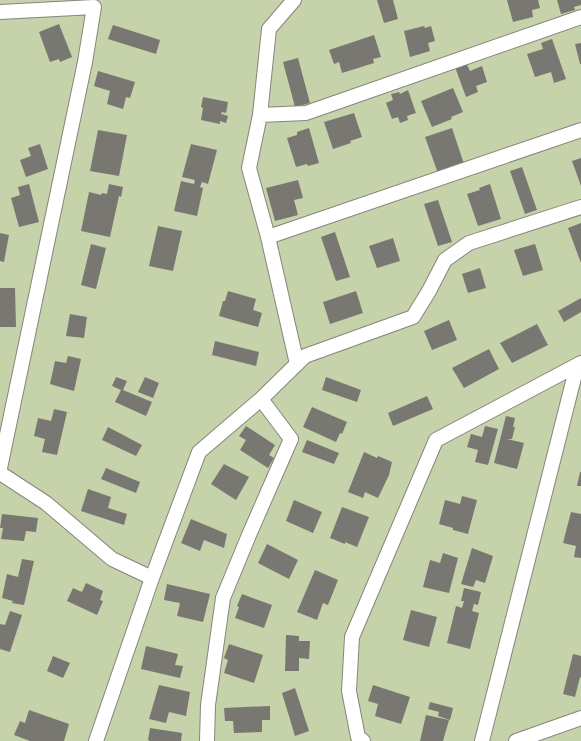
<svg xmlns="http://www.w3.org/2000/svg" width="581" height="741" font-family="Signika,sans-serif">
<rect width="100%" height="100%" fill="#fdfaf4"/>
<path fill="#c6d2a9" d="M 0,0 L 581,0 L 581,741 L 0,741 Z"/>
<path fill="#797772" d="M 377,0 L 393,0 L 398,19 L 384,23 Z
M 507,0 L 538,0 L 540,8 L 532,10 L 533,17 L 513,22 Z
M 557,0 L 581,0 L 581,5 L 574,7 L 575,10 L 561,14 Z
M 59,24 L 72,57 L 60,62 L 59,59 L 50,62 L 39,32 Z
M 113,25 L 160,40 L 156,54 L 108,39 Z
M 424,26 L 425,28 L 431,26 L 435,41 L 428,43 L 430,51 L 410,57 L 404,31 Z
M 374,35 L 381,57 L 373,59 L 374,63 L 342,73 L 339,62 L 334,64 L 329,50 Z
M 552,39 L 566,79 L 554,83 L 551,72 L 535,77 L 527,54 L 543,49 L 541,43 Z
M 581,43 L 581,64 L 580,64 L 575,44 Z
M 298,58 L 310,103 L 295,107 L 283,62 Z
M 466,63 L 470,71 L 482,66 L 487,82 L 476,86 L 478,92 L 466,97 L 455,67 Z
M 98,71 L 135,82 L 130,98 L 126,97 L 123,109 L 107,104 L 110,91 L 94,86 Z
M 453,88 L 463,112 L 451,117 L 452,119 L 432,127 L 421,101 Z
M 408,90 L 416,113 L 407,116 L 408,120 L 400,123 L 398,117 L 392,119 L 386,103 L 393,100 L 391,94 L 399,92 L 400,94 Z
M 203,97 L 228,102 L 226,113 L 222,112 L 221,114 L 228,116 L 226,123 L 220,121 L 220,124 L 201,120 L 203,108 L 201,107 Z
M 354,113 L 362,137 L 350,141 L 351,143 L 333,149 L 324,122 Z
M 309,128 L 319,163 L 308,166 L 307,164 L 296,167 L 287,138 L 297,135 L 297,132 Z
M 452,128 L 464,164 L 439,176 L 425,137 Z
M 98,130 L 127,135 L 119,176 L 90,171 Z
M 40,144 L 48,169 L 26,177 L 20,160 L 31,156 L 28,148 Z
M 191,144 L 217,150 L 208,184 L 202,182 L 200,187 L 203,188 L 197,216 L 174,211 L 181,181 L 194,184 L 195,180 L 182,177 Z
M 581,158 L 581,186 L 572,161 Z
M 522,167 L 537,210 L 525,214 L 510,171 Z
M 298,180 L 303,198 L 294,200 L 298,215 L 275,221 L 266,188 Z
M 29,184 L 39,222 L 19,227 L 11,198 L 20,195 L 18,187 Z
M 109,184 L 123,187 L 121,197 L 119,196 L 110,237 L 81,231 L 89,192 L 101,195 L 102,193 L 107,194 Z
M 490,184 L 501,219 L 478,226 L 467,194 L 480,190 L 479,188 Z
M 438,200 L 452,242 L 438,246 L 424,204 Z
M 581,223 L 581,263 L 568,228 Z
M 158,226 L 182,231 L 173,271 L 149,266 Z
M 335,232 L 350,277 L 336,281 L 321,237 Z
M 0,233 L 9,235 L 4,262 L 0,261 Z
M 393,238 L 400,261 L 377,268 L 369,246 Z
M 91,244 L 106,248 L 96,289 L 81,285 Z
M 535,244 L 543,270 L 523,276 L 514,250 Z
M 480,268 L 486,288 L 468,293 L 462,274 Z
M 0,288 L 15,288 L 16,327 L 0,327 Z
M 228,291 L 256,299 L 253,310 L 262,313 L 258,327 L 219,316 L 223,301 L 225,301 Z
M 356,291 L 363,313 L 330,324 L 323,302 Z
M 581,298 L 581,312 L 564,322 L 558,311 Z
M 70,314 L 87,317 L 84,338 L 66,336 Z
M 449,320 L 457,340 L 432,350 L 424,331 Z
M 537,324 L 548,345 L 512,363 L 500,343 Z
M 215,341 L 259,352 L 256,366 L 212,355 Z
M 489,349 L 499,369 L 464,388 L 452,368 Z
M 68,356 L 81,359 L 74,391 L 50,384 L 55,361 L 66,363 Z
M 116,377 L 127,381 L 123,390 L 152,402 L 146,416 L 115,402 L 121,390 L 112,386 Z
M 145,377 L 159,383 L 153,398 L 138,392 Z
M 326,377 L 361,390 L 357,402 L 322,390 Z
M 427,396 L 433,409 L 393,426 L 388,413 Z
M 312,407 L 347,422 L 342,434 L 340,433 L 336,442 L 303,427 Z
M 54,409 L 67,412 L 57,455 L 42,452 L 45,439 L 34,436 L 38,418 L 51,421 Z
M 506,416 L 515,418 L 513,427 L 515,427 L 512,439 L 507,439 L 524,443 L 517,469 L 494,463 Z
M 246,426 L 275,445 L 269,455 L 274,458 L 268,468 L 240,450 L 246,440 L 239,436 Z
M 485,426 L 498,429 L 488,465 L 475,462 L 478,450 L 467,447 L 471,434 L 482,437 Z
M 108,427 L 142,445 L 136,456 L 102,440 Z
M 307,440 L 339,453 L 334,464 L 302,452 Z
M 364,452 L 377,458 L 378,456 L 392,462 L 389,475 L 378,498 L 365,492 L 363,498 L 348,492 Z
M 224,464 L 249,477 L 236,500 L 211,484 Z
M 106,468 L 140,482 L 136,493 L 101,479 Z
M 580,472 L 581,472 L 581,486 L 577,486 Z
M 88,489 L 111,497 L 108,508 L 127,514 L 124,525 L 81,511 Z
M 462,496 L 477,500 L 468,534 L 453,530 L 453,528 L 439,524 L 445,500 L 460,504 Z
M 294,500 L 322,512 L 313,533 L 286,521 Z
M 342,507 L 369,517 L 357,547 L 345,542 L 345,544 L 330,538 Z
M 571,512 L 581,514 L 581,558 L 574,557 L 576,546 L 563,543 Z
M 2,514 L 38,518 L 36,532 L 26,531 L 24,541 L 1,539 L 3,528 L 0,528 Z
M 191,519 L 227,534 L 224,548 L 204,540 L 200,551 L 181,543 Z
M 267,544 L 298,560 L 289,579 L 258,563 Z
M 472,548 L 493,556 L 485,583 L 476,580 L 473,587 L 461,584 Z
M 443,553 L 458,558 L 449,593 L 423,587 L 430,560 L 440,563 Z
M 22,559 L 34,561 L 24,605 L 12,603 L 13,601 L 2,598 L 7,574 L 18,577 Z
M 315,570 L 338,580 L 328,605 L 323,603 L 317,620 L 297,612 Z
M 86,583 L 103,591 L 100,600 L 103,601 L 97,615 L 67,601 L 73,588 L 82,592 Z
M 167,584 L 210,594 L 203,622 L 177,616 L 180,603 L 164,600 Z
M 464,588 L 481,592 L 478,605 L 474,604 L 472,611 L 479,613 L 470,649 L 447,643 L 456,606 L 462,608 L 464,601 L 461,601 Z
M 242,594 L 272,605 L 264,628 L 235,618 L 239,607 L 237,606 Z
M 411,610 L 437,617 L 429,647 L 403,640 Z
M 10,611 L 22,615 L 10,652 L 0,649 L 0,624 L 5,625 Z
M 286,635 L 299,636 L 299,641 L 310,641 L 309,659 L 299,658 L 299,671 L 285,671 Z
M 229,644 L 263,655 L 254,683 L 224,673 L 228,660 L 224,658 Z
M 146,646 L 178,654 L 175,665 L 183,666 L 180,678 L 141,669 Z
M 573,654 L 581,656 L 581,678 L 580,677 L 575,697 L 563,694 Z
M 53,656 L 70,663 L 63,678 L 47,671 Z
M 159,685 L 190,692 L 186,716 L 169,712 L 166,723 L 149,719 Z
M 373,685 L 410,697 L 401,724 L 375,716 L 378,704 L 368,701 Z
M 295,688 L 309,731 L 295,736 L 282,693 Z
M 430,702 L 453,708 L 450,720 L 438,716 L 439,712 L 428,709 Z
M 270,706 L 270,720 L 262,720 L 262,732 L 234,733 L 233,721 L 225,721 L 224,708 Z
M 29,710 L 69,724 L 64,741 L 30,741 L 14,735 L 20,721 L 25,723 Z
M 426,715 L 449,720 L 443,741 L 420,741 Z
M 150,728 L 182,733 L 181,741 L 150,741 L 148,740 Z"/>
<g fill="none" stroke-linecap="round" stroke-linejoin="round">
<defs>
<path id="service" d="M 0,12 L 94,7 L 85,62 L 0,468
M 260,115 L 306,113 L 581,17
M 268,237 L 249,168 L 260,115 L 269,29 L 294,0
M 297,364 L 268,237 L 581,130
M 0,473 L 46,503 L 112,559 L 152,578
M 96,741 L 152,578 L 199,452 L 261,399 L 305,356 L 413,317 L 429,291 L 445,260 L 469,243 L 581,207
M 207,741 L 208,705 L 223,598 L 249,535 L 291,439 L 261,399
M 363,741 L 358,737 L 349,691 L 352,637 L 436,440 L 581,363
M 482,741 L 577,366
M 516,741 L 581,718"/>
</defs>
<use href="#service" stroke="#86847e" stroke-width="16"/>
<use href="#service" stroke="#fff" stroke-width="14"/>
</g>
</svg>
